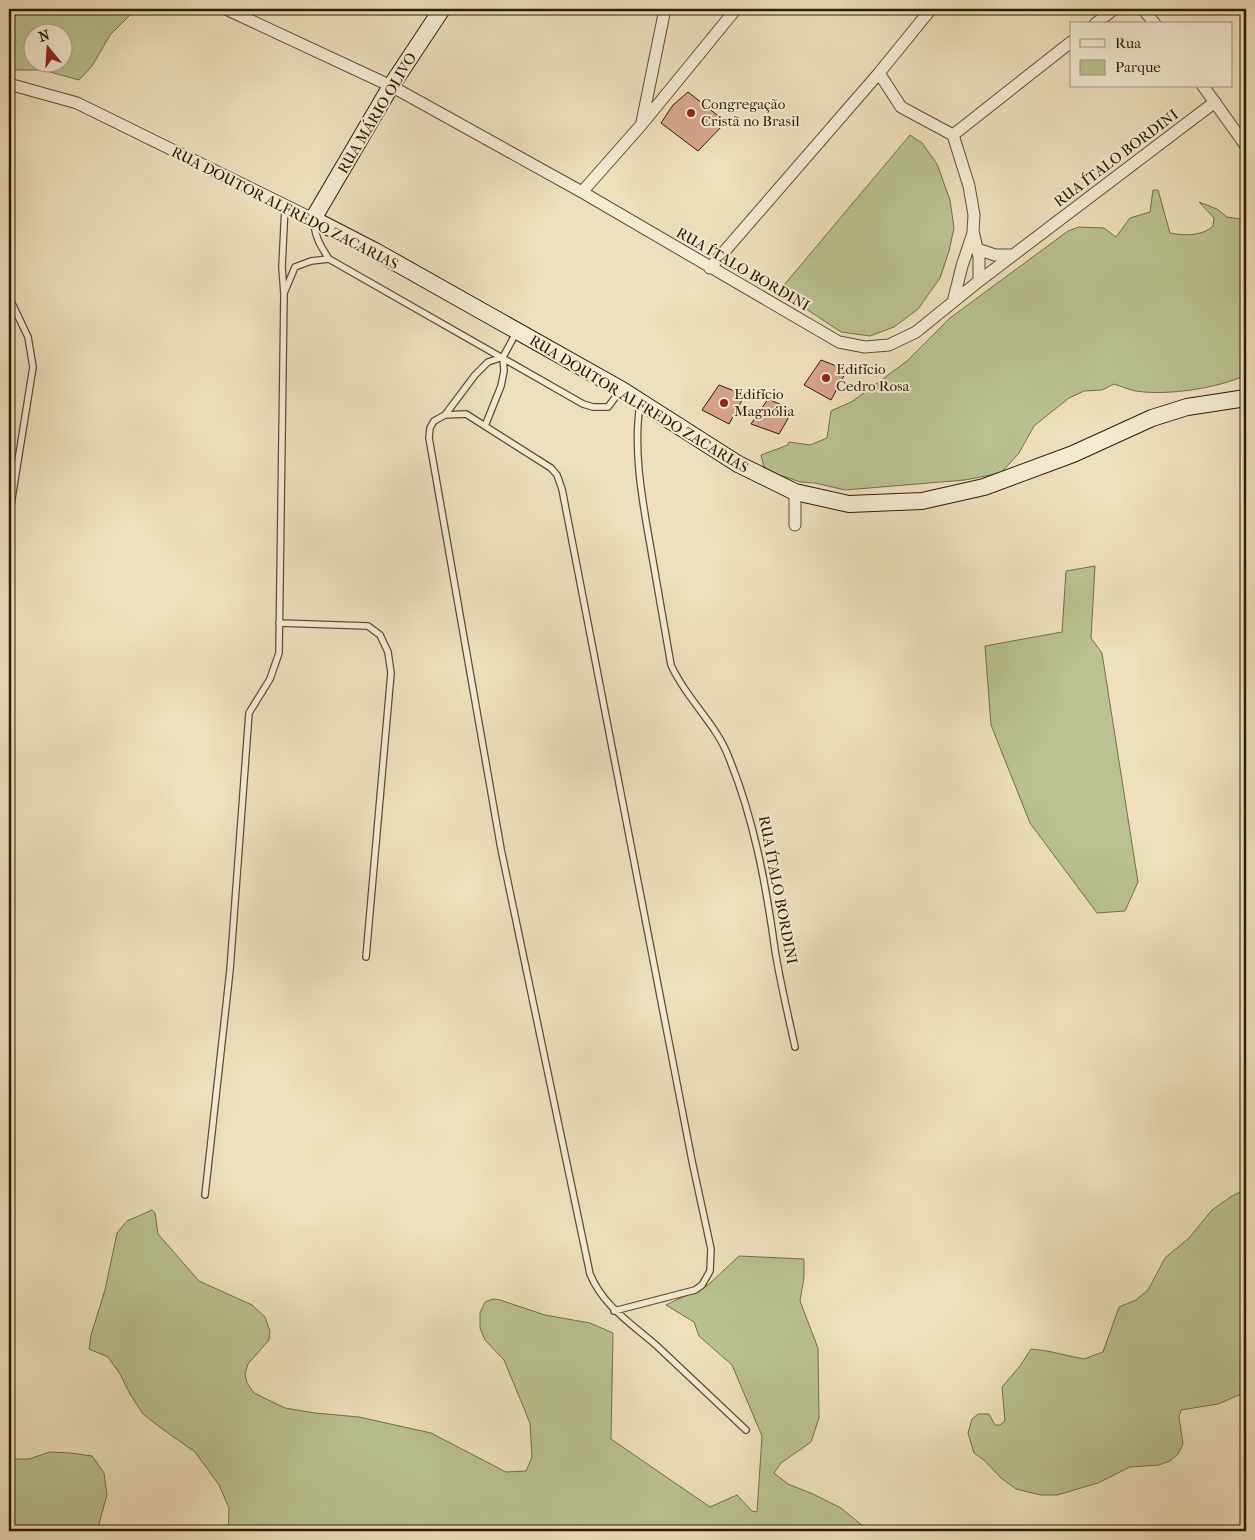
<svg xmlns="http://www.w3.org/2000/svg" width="1255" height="1540" font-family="'IM FELL French Canon',serif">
<rect width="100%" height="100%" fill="#eee0bc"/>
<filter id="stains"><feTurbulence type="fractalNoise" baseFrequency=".004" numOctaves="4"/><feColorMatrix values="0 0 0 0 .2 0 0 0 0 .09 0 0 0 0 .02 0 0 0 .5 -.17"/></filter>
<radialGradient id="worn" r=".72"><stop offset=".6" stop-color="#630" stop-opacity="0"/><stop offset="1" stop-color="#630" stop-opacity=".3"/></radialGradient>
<path fill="#b9c290" stroke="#746e48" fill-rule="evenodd" d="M 9,9 L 134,9 L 135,10 L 110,35 L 92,66 L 79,80 L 43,70 L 9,70 ZM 62,32 L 62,62 L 32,62 L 32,32 Z
M 910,135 L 922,143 L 937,164 L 950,200 L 954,228 L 949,251 L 940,278 L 918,309 L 894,327 L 870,336 L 841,332 L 779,291 Z
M 1153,190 L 1158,190 L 1170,233 C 1184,236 1203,236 1213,226 L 1214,218 L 1199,202 L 1217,209 L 1227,217 L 1246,220 L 1246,375 C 1219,388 1167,396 1136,391 C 1129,390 1121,386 1114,384 L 1102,390 L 1084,391 L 1069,398 L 1034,426 L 1019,453 L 1001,473 L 965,480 L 845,490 L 815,483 L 800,482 L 783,476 L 766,475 L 761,455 L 788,445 L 789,442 L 810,445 L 827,438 L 831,411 L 853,401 L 907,361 L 950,318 L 1068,231 L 1079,227 L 1104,228 L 1116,237 L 1130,218 L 1150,212 Z
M 1095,566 L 1091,638 L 1102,653 L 1138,882 L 1125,911 L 1097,913 L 1030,823 L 991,725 L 985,646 L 1062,632 L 1066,571 Z
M 1246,1189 L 1246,1392 L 1218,1404 L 1181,1410 L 1179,1417 L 1183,1444 L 1178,1454 L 1170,1461 L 1159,1465 L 1130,1467 L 1098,1483 L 1057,1495 L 1041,1495 L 1016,1489 L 1001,1478 L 985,1461 L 974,1453 L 968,1433 L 972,1419 L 978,1414 L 989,1414 L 995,1425 L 1000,1425 L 1005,1421 L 1002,1387 L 1020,1366 L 1031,1349 L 1047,1351 L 1084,1359 L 1103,1352 L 1119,1307 L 1136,1300 L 1148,1290 L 1165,1258 L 1189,1238 L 1212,1210 L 1232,1196 Z
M 152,1210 L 155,1213 L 158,1234 L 199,1281 L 252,1305 L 265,1317 L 270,1331 L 269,1340 L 248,1364 L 245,1374 L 247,1383 L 254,1393 L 285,1408 L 315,1413 L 359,1417 L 431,1433 L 506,1472 L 526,1471 L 532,1457 L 530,1423 L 504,1360 L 485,1340 L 480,1328 L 480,1313 L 485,1302 L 493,1299 L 500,1300 L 545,1315 L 590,1323 L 613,1333 L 611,1439 L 710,1507 L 737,1495 L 752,1511 L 757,1512 L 762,1436 L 732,1365 L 699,1336 L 694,1322 L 666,1305 L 708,1285 L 739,1256 L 804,1259 L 804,1277 L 800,1301 L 818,1348 L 819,1418 L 811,1442 L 781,1463 L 774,1473 L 788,1484 L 813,1494 L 841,1508 L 869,1531 L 228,1531 L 229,1508 L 219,1485 L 195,1452 L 161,1428 L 143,1414 L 130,1394 L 120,1374 L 108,1357 L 89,1349 L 91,1335 L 105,1290 L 117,1233 L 127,1221 Z
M 50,1452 L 71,1453 L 92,1456 L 104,1473 L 107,1495 L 97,1531 L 9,1531 L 9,1459 L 29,1459 Z"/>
<path fill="#d8a58b" stroke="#2f1a01" d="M 688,92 L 726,122 L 698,151 L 661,123 L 673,105 Z
M 821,360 L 847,370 L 831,400 L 804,385 Z
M 719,385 L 745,395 L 729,424 L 702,410 Z
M 768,399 L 793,410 L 779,434 L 751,424 Z"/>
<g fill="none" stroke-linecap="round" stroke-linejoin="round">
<defs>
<path id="lane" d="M 314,223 C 315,237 321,247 329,259 L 583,404 L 593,407 L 608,407 L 620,391
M 285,291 L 295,267 L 311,261 L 329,259
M 9,297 L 28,337 L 33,367 L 9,517
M 640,404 C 633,450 642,499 650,544 C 657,585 664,625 671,665 C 686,699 716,723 729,758 C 754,819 766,885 775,950 C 780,982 788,1014 795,1047
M 445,415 L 475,375 L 488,362 L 503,357
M 485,426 L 501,386 L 504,371 L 503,357 L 516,333
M 279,623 L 368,626 L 380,635 L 388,652 L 391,673 L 366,957
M 205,1195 L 230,970 L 249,713 L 270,679 L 279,653 L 284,294 L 282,267 L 285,206
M 614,1311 L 695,1290 L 702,1285 L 710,1271 L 711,1249 L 692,1161 L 562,489 L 557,475 L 551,468 L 466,414 L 445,415 L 434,421 L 430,428 L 429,438 L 501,849 L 590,1274 C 603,1306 632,1324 657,1346 C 687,1374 716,1402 746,1430"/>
<path id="street" d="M 226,9 L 391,86 L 582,192 L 839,342 L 865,347 L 889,345 L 916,332 L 979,281 L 1215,102
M 1143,9 L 1155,24
M 1095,24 L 1114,9
M 879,73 L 901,107 L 953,135 L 969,186 L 974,215 L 973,231 L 979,257 L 979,281
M 9,84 L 77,103 L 313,219
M 1203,86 L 1246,146
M 642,122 L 665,9
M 953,135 L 1071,42
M 582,192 L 642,124 L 736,9
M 977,249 L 995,255 L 1013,255
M 710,268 L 879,73 L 931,9
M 953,302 L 962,266 L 973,233
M 795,525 L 795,492"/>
<path id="secondary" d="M 442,9 L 391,86 L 313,219 L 375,251 L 622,390 L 738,464 L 795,492 L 849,504 L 922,501 L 984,487 L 1073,454 L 1152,418 L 1187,407 L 1246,398"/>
</defs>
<use href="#lane" stroke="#5f4c30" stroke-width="8"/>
<use href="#street" stroke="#5f4c30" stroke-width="13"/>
<use href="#secondary" stroke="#2f1a01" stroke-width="18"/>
<use href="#lane" stroke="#f4ebd3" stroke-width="5.5"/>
<use href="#street" stroke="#f4ebd3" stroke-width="11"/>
<use href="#secondary" stroke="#f4ebd3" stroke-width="16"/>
</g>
<g fill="#8f2418" stroke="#f4ebd3" stroke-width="2">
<circle cx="691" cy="113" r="5"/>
<circle cx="826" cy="378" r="5"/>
<circle cx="724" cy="403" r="5"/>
</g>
<g text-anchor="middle" stroke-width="4" stroke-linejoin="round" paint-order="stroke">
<g font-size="15" fill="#2f1a01" stroke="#f4ebd3" text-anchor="start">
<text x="701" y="109">Congregação<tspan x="701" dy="17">Cristã no Brasil</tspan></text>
<text x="836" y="374">Edifício<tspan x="836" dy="17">Cedro Rosa</tspan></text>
<text x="734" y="399">Edifício<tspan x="734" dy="17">Magnólia</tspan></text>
</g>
<g font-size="15" fill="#2f1a01" stroke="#f4ebd3">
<text transform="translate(377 113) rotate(-59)" y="5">RUA MÁRIO OLIVO</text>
<text transform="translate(1116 158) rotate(-37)" y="5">RUA ÍTALO BORDINI</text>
<text transform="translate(285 208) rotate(27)" y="5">RUA DOUTOR ALFREDO ZACARIAS</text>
<text transform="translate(743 269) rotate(30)" y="5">RUA ÍTALO BORDINI</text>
<text transform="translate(639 404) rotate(31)" y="5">RUA DOUTOR ALFREDO ZACARIAS</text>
<text transform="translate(778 890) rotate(79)" y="5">RUA ÍTALO BORDINI</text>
</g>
</g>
<rect width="1255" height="1540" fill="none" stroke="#eee0bc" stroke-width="30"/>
<rect x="10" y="10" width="1235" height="1520" fill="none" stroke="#2f1a01" stroke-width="2.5"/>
<rect x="15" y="15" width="1225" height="1510" fill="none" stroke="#2f1a01"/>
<rect x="1070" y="22" width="162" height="65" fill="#f4ebd3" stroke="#a5977f"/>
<rect x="1080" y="39" width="25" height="8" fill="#f4ebd3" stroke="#a5977f"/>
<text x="1115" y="48" font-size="15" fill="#2f1a01">Rua</text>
<rect x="1080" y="60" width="25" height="15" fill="#b9c290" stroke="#a5977f"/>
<text x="1115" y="72" font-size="15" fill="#2f1a01">Parque</text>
<g transform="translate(48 48) rotate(342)"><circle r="24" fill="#f4ebd3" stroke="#a5977f"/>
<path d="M0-4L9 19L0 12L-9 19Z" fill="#8f2418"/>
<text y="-8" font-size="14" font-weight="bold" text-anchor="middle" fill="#2f1a01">N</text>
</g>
<rect width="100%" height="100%" filter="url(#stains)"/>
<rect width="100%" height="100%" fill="url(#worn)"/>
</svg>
